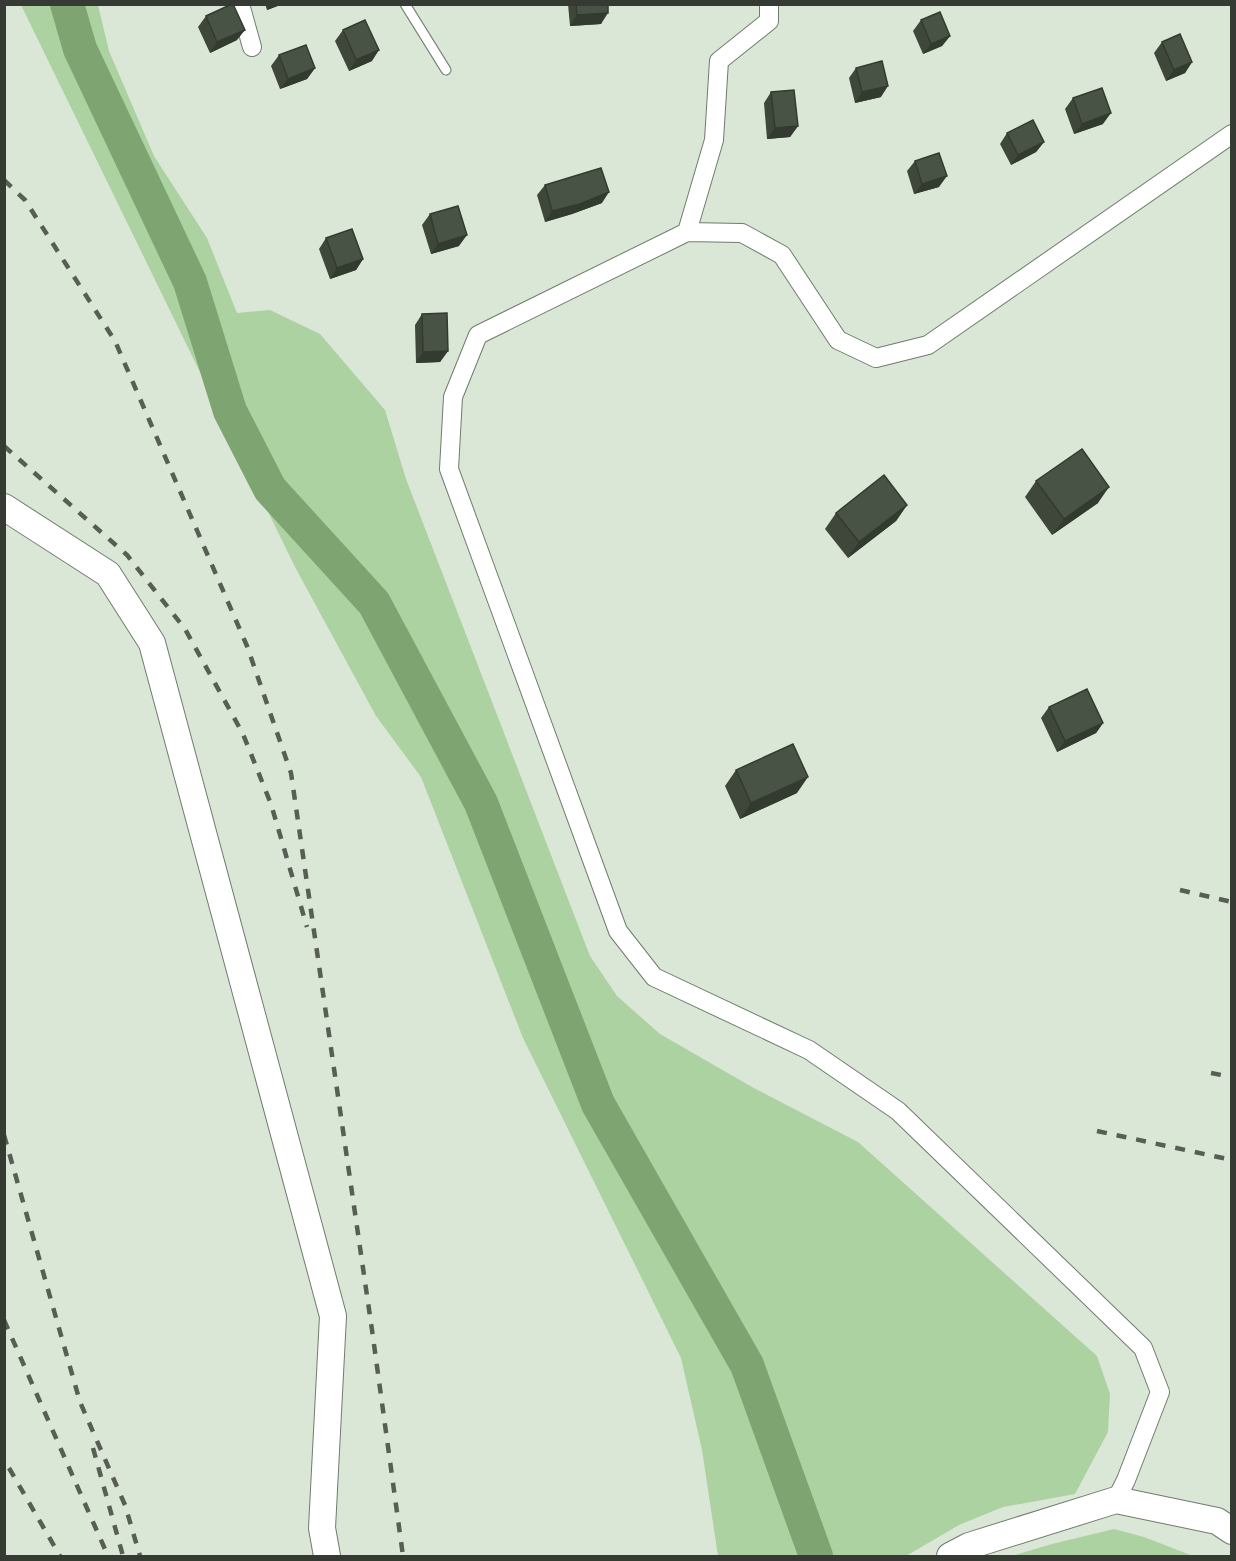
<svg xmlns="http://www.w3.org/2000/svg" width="1236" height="1561" font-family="'Fira Sans',sans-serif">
<rect width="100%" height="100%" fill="#dae7d6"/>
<path fill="#acd2a1" d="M 21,5 L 98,5 L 109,51 L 154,156 L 207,238 L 237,313 L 270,310 L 320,334 L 385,410 L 406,479 L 590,956 L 617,996 L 660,1034 L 752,1087 L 858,1142 L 1097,1356 L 1110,1394 L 1108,1432 L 1075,1494 L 1003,1507 L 959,1525 L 906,1556 L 718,1556 L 702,1450 L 681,1358 L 523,1038 L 421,777 L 376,716 L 295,567 Z
M 1114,1529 L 1144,1537 L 1193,1556 L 1012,1556 L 1052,1544 Z"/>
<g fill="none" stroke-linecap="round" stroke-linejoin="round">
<path stroke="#7ea472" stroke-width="34" d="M 67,4 L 80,49 L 190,282 L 230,411 L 270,489 L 374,603 L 481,803 L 598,1104 L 747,1365 L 816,1556"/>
<defs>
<path id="lane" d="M 405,4 L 446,70"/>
<path id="street" d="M 240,4 L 252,47
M 687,232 L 714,140 L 719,61 L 769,21 L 769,4
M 1116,1500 L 1126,1480 L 1160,1392 L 1143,1348 L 898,1111 L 809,1050 L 654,977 L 618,931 L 449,469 L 453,397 L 478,335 L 687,232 L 742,233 L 782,255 L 838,340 L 876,358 L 928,345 L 1232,134"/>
<path id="secondary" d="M 4,507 L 108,574 L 152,643 L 333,1316 L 322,1528 L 327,1556
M 950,1556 L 969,1546 L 1116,1500 L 1217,1521 L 1232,1531"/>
</defs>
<use href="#lane" stroke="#707c6d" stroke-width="11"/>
<use href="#street" stroke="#707c6d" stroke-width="20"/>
<use href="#secondary" stroke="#707c6d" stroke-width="28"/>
<use href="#lane" stroke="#fff" stroke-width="9"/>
<use href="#street" stroke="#fff" stroke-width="18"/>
<use href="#secondary" stroke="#fff" stroke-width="26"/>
<path stroke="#585e55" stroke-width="4.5" stroke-dasharray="10 10" stroke-linecap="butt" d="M 4,180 L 25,200 L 115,341 L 247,646 L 291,773 L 372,1330 L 403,1556
M 4,446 L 127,555 L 185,629 L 243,734 L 271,804 L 307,927
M 1180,890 L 1232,902
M 1211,1073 L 1232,1077
M 1097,1131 L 1232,1160
M 4,1135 L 80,1402 L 125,1505 L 140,1556
M 4,1320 L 108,1556
M 93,1448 L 123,1556
M 9,1468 L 60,1556"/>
</g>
<path fill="#3f473b" d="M 265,4 L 283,4 L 267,10 Z
M 568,4 L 608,4 L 601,24 L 570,26 Z
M 206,16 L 237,40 L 210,53 L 198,27 Z
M 921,20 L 950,36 L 942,46 L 923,54 L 913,31 Z
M 343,30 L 372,61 L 349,71 L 335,41 Z
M 1162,42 L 1192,62 L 1185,73 L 1166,81 L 1154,53 Z
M 279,55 L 315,68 L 307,79 L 280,89 L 271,66 Z
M 856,68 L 881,97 L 855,103 L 849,78 Z
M 771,92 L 798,126 L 790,137 L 767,139 L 764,103 Z
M 1073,98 L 1103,124 L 1074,134 L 1065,109 Z
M 1007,133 L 1044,142 L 1036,152 L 1011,165 L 1000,144 Z
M 915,161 L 939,187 L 914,194 L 907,171 Z
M 545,185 L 602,203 L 572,214 L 545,222 L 537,195 Z
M 430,214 L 459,246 L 431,254 L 422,225 Z
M 326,238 L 363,259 L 356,270 L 330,279 L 319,249 Z
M 422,314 L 448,351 L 440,362 L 416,363 L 415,325 Z
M 1036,481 L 1098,503 L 1052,535 L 1025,497 Z
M 907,505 L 896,521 L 848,558 L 825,529 L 836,513 Z
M 1049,707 L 1103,723 L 1096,733 L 1057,752 L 1041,718 Z
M 736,770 L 797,793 L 740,819 L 725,786 Z"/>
<path fill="#333a30" d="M 270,4 L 283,4 L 267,10 Z
M 608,13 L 601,24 L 570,26 L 577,15 Z
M 245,30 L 237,40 L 210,53 L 217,42 Z
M 950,36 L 942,46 L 923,54 L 931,44 Z
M 379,50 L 372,61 L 349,71 L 356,60 Z
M 1192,62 L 1185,73 L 1166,81 L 1174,70 Z
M 315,68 L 307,79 L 280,89 L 288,79 Z
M 888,86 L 881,97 L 855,103 L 862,92 Z
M 1111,113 L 1103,124 L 1074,134 L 1082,124 Z
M 798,126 L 790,137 L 767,139 L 775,128 Z
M 1044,142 L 1036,152 L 1011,165 L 1018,155 Z
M 947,176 L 939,187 L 914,194 L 922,184 Z
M 609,192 L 602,203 L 572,214 L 545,222 L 552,211 Z
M 467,235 L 459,246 L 431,254 L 438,244 Z
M 363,259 L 356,270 L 330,279 L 337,268 Z
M 448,351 L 440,362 L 416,363 L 423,352 Z
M 1109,487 L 1098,503 L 1052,535 L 1064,519 Z
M 907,505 L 896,521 L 848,558 L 859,542 Z
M 1103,723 L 1096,733 L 1057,752 L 1065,741 Z
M 808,777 L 797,793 L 740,819 L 751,803 Z"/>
<path fill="#495345" stroke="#333a30" stroke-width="1.5" d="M 232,4 L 233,4 L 245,30 L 217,42 L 206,16 Z
M 576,4 L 608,4 L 608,13 L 577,15 Z
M 940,12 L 950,36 L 931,44 L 921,20 Z
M 365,20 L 379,50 L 356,60 L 343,30 Z
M 1180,34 L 1192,62 L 1174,70 L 1162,42 Z
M 306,45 L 315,68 L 288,79 L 279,55 Z
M 882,61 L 888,86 L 862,92 L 856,68 Z
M 1102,88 L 1111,113 L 1082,124 L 1073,98 Z
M 794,90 L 798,126 L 775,128 L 771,92 Z
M 1033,120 L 1044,142 L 1018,155 L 1007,133 Z
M 939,153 L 947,176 L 922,184 L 915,161 Z
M 601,168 L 609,192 L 580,204 L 552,211 L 545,185 Z
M 458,206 L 467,235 L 438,244 L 430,214 Z
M 352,229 L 363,259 L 337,268 L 326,238 Z
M 447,313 L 448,351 L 423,352 L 422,314 Z
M 1082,449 L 1109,487 L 1064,519 L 1036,481 Z
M 884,475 L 907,505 L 859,542 L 836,513 Z
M 1087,689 L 1103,723 L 1065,741 L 1049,707 Z
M 793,744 L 808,777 L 751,803 L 736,770 Z"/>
<rect width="1236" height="1561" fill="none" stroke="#353a33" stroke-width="12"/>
</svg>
